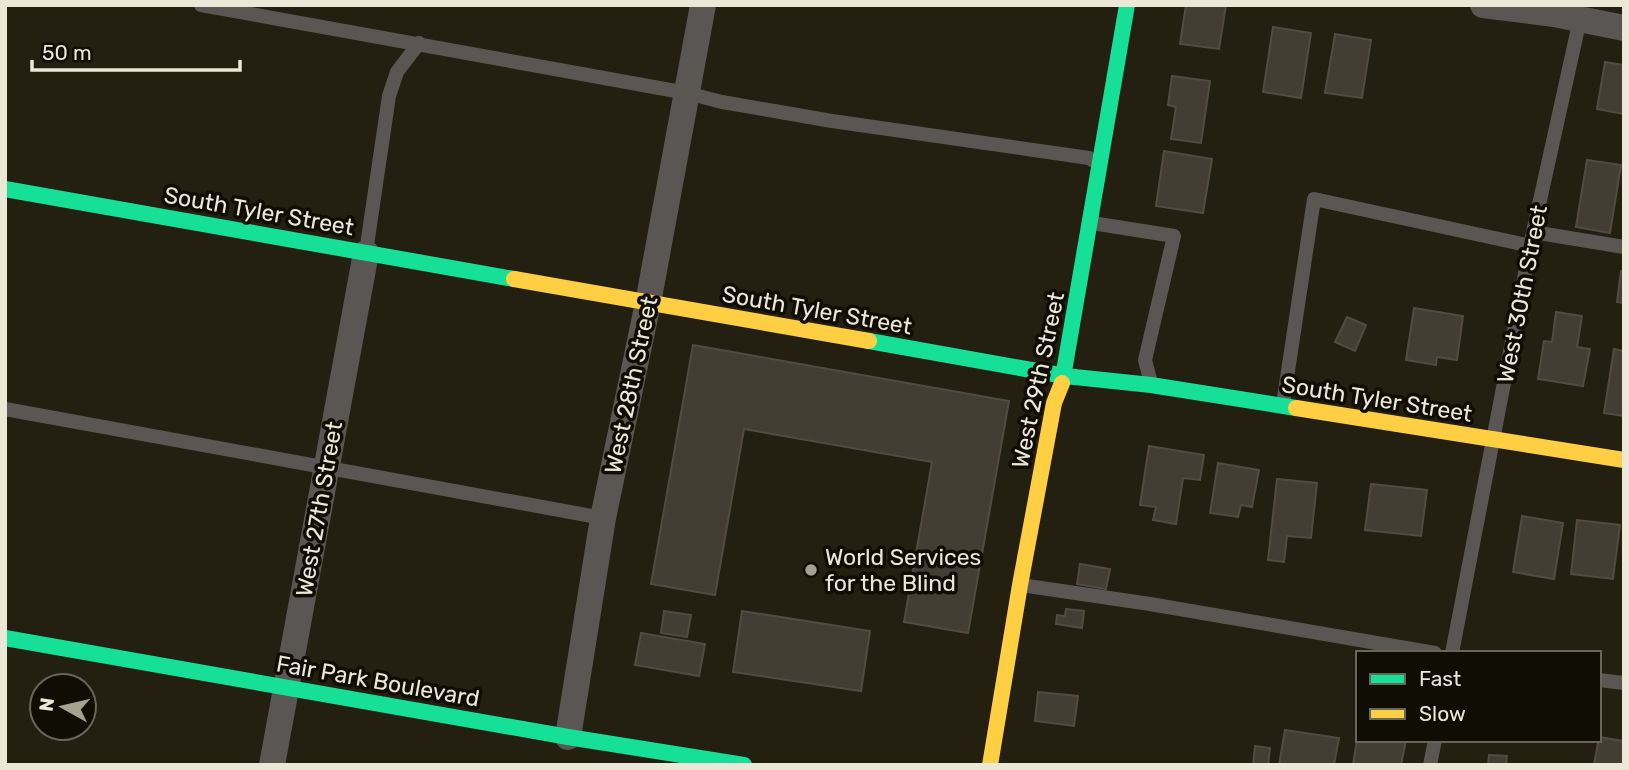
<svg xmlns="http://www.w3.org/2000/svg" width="1629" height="770" font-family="Rubik,sans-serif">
<rect width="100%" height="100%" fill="#232011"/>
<path fill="#443d34" stroke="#524b43" stroke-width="2" d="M 1186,5 L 1226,5 L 1219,49 L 1180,44 Z
M 1273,27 L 1311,33 L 1301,98 L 1263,92 Z
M 1335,34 L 1371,40 L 1362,98 L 1325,93 Z
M 1605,62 L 1624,65 L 1624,114 L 1597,109 Z
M 1172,76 L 1210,81 L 1201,143 L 1171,139 L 1176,107 L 1168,105 Z
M 1164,151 L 1212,159 L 1203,213 L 1156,206 Z
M 1587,160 L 1621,165 L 1610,233 L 1576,227 Z
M 1621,271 L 1624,272 L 1624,303 L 1617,302 Z
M 1414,308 L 1463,316 L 1457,360 L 1437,357 L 1436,365 L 1406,360 Z
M 1556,312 L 1582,316 L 1577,347 L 1590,349 L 1583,386 L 1538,379 L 1544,341 L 1552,342 Z
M 1347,317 L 1366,325 L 1355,351 L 1335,342 Z
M 693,345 L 1009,401 L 968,633 L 904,622 L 932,462 L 744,429 L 715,595 L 651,584 Z
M 1614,349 L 1624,351 L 1624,416 L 1604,413 Z
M 1149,446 L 1204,455 L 1200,480 L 1183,478 L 1176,524 L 1153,520 L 1156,507 L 1140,505 Z
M 1218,463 L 1259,470 L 1252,507 L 1241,505 L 1238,517 L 1210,513 Z
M 1277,479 L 1317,483 L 1311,538 L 1287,536 L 1284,562 L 1268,560 Z
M 1371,484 L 1427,490 L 1421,536 L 1365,530 Z
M 1522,516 L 1563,523 L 1554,579 L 1513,572 Z
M 1577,520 L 1620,525 L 1613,579 L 1571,574 Z
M 1080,564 L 1110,569 L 1106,589 L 1077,584 Z
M 1066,609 L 1084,611 L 1082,628 L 1056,624 L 1057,615 L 1065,616 Z
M 664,611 L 691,615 L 687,637 L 661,633 Z
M 742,611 L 870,631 L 861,691 L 733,672 Z
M 641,633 L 705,644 L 699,676 L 635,665 Z
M 1038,692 L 1078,696 L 1074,726 L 1035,721 Z
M 1285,730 L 1339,738 L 1334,765 L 1279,765 Z
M 1358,734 L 1358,740 L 1406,740 L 1401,765 L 1353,765 Z
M 1599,737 L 1624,741 L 1624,765 L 1594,765 Z
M 1255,746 L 1270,748 L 1268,765 L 1253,765 Z
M 1489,755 L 1507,756 L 1506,765 L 1488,765 Z"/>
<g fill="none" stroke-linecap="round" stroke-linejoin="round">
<path stroke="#5a5654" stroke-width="14" d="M 201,5 L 687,93 L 722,102 L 832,121 L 1089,158 L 1099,164
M 1092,223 L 1174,236 L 1145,360 L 1151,383
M 1533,232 L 1624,247
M 366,252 L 389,96 L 397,72 L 419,43
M 1283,404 L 1314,199 L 1531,246
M 5,409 L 603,518
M 1021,585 L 1150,604 L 1435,653
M 1452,653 L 1533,232 L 1580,19
M 1599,680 L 1624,683
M 1430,765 L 1435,740"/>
<path stroke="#5a5654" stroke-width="26" d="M 1483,5 L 1554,14 L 1624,28
M 568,737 L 603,518 L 648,303 L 703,5
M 272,765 L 366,253"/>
<path stroke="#16e098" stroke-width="16" d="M 5,189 L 514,279
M 869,341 L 1065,376 L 1151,385 L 1296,408
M 1062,383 L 1127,5
M 5,638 L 568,737 L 744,765"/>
<path stroke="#ffcf43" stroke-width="16" d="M 514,279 L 869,341
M 1296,408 L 1624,460
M 990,765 L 1020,585 L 1054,403 L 1062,383"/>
</g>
<circle fill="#a5a292" stroke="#100d04" stroke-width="2.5" cx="811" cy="570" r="7"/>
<g text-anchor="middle" stroke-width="7" stroke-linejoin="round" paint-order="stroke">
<g font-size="23" fill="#ebe8d8" stroke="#100d04">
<text transform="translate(259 211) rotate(10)" y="8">South Tyler Street</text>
<text transform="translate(1522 294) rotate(-79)" y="8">West 30th Street</text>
<text transform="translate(817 310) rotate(10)" y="8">South Tyler Street</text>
<text transform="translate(1038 380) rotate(-78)" y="8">West 29th Street</text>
<text transform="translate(631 385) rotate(-78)" y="8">West 28th Street</text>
<text transform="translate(1377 399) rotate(9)" y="8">South Tyler Street</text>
<text transform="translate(319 509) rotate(-80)" y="8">West 27th Street</text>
<text transform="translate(378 681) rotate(10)" y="8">Fair Park Boulevard</text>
</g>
<g font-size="23" fill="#ebe8d8" stroke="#100d04" text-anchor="start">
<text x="825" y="565">World Services<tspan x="825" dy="26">for the Blind</tspan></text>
</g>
</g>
<rect width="1629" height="770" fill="none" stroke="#ebe8d8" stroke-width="14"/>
<rect x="1356" y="651" width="245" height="91" fill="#100d04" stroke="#686559" stroke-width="2"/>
<rect x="1370" y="674" width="35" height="10" fill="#16e098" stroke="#686559" stroke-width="2"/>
<text x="1419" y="686" font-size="21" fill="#ebe8d8">Fast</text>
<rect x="1370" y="709" width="35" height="10" fill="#ffcf43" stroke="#686559" stroke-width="2"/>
<text x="1419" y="721" font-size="21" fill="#ebe8d8">Slow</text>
<g transform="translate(63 707) rotate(278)"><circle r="33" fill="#100d04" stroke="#686559" stroke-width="2"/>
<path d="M0-5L12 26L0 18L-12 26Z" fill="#a5a292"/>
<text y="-10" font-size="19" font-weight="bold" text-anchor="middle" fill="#ebe8d8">N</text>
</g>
<path d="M32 60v10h208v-10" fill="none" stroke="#ebe8d8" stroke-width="3.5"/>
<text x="42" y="60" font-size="21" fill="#ebe8d8" stroke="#100d04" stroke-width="5" paint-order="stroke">50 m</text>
</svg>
